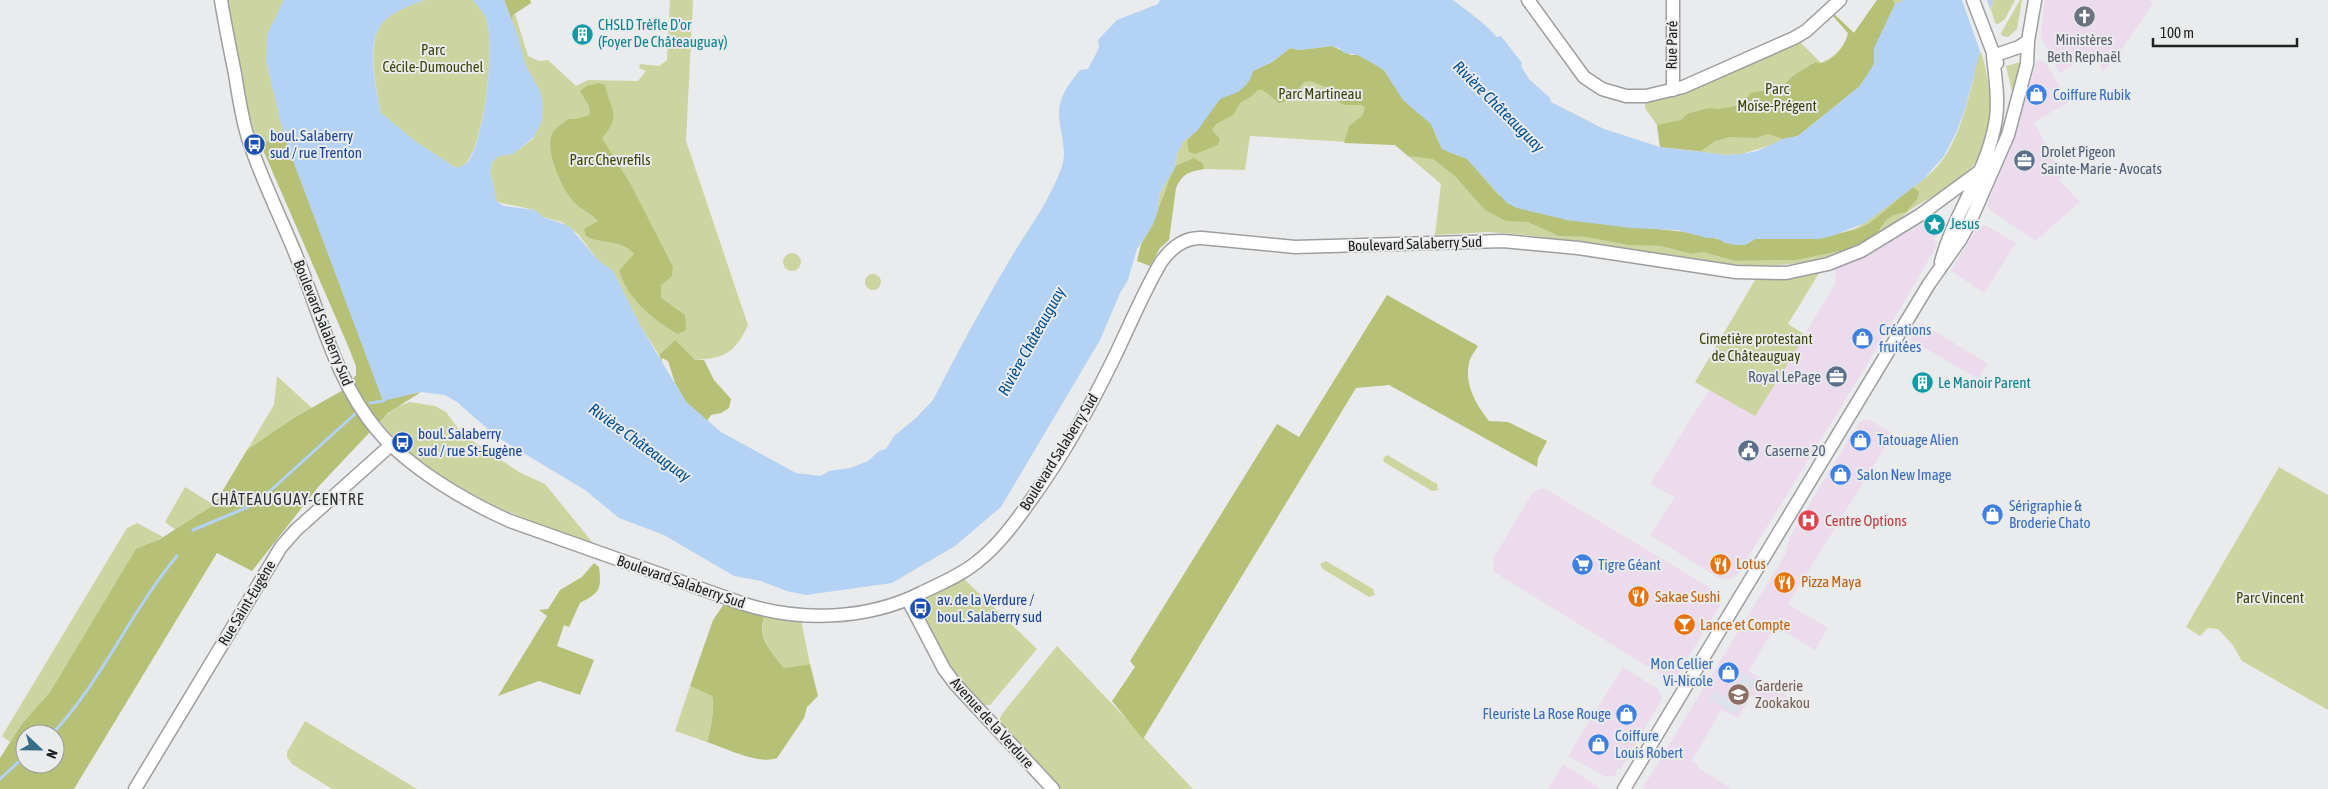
<svg xmlns="http://www.w3.org/2000/svg" width="2328" height="789" font-family="'Asap Condensed',sans-serif">
<rect width="100%" height="100%" fill="#eaebec"/>
<path fill="#ebdbed" d="M 2044,0 L 2150,0 L 2153,4 L 2117,56 L 2103,71 L 2093,53 L 2060,73 L 2041,38 Z
M 2037,60 L 2045,62 L 2069,102 L 2034,122 L 2062,177 L 2059,180 L 2080,202 L 2035,241 L 1989,209 L 1988,204 L 2018,123 Z
M 1922,224 L 1935,231 L 1936,235 L 1934,236 L 1935,243 L 1937,242 L 1936,247 L 1865,368 L 1737,575 L 1730,579 L 1723,578 L 1722,580 L 1650,535 L 1675,497 L 1650,484 L 1709,390 L 1755,416 L 1836,283 L 1835,268 L 1862,257 Z
M 1985,225 L 2016,243 L 1984,293 L 1951,271 L 1976,230 Z
M 1920,322 L 1988,364 L 1978,379 L 1910,339 Z
M 1864,420 L 1870,420 L 1893,434 L 1788,604 L 1828,628 L 1815,650 L 1775,626 L 1749,671 L 1787,695 L 1778,711 L 1751,696 L 1738,718 L 1721,710 L 1692,761 L 1698,765 L 1697,767 L 1732,789 L 1642,789 L 1785,555 L 1790,536 L 1859,423 Z
M 1544,488 L 1717,592 L 1715,594 L 1720,602 L 1719,607 L 1678,674 L 1665,677 L 1494,572 L 1493,559 L 1530,497 L 1535,490 Z
M 1623,667 L 1658,689 L 1662,699 L 1621,769 L 1618,768 L 1615,773 L 1617,775 L 1614,776 L 1606,777 L 1568,756 Z
M 1563,764 L 1599,787 L 1598,789 L 1548,789 Z"/>
<path fill="#dbe2e9" d="M 1743,674 L 1755,681 L 1735,714 L 1710,699 L 1715,691 L 1729,699 Z"/>
<path fill="#ccd4a0" d="M 228,0 L 284,0 L 266,61 L 285,138 L 258,144 L 248,111 Z
M 425,0 L 473,0 C 477,6 484,12 486,19 C 496,44 484,144 466,163 C 464,166 460,167 456,168 L 415,141 L 380,112 C 377,86 367,52 379,28 C 386,14 411,5 425,0 Z
M 670,0 L 693,0 L 686,141 L 748,325 C 735,353 725,358 695,360 L 674,341 L 659,355 L 641,327 L 613,271 L 598,260 L 578,234 L 562,222 L 543,217 L 535,210 L 497,202 L 490,172 L 492,162 L 499,156 L 513,154 L 534,138 L 540,91 L 525,64 L 512,21 L 513,15 L 515,14 L 528,56 L 539,61 L 548,60 L 576,86 L 588,80 L 638,81 L 646,71 L 639,68 L 640,64 L 659,66 L 667,60 Z
M 1877,0 L 1905,0 L 1899,3 L 1883,30 L 1780,142 L 1742,154 L 1727,155 L 1660,147 L 1657,125 L 1645,108 L 1645,100 L 1799,41 L 1821,63 C 1833,57 1846,48 1848,33 L 1833,16 L 1835,15 L 1854,33 Z
M 1993,0 L 2015,0 L 2005,19 L 1998,24 L 1995,23 L 1991,9 Z
M 2020,0 L 2022,0 L 2017,29 L 2008,37 L 2002,36 L 2001,33 Z
M 1980,49 C 1992,85 1998,139 1970,169 C 1955,186 1932,196 1913,208 C 1901,217 1890,227 1876,235 L 1882,227 L 1870,223 L 1850,231 C 1868,222 1881,210 1897,198 C 1909,189 1923,181 1934,170 C 1962,142 1971,87 1980,49 Z
M 1364,57 L 1559,236 L 1586,237 L 1628,245 L 1660,246 L 1692,254 L 1703,252 L 1735,261 L 1797,260 L 1846,250 C 1807,265 1770,268 1729,264 L 1525,235 L 1489,232 L 1435,235 L 1441,184 L 1395,145 L 1250,136 L 1245,170 L 1204,169 L 1187,173 L 1166,187 L 1157,214 L 1160,193 L 1175,167 L 1177,153 L 1183,142 L 1197,131 L 1220,99 Z
M 2021,62 L 2014,91 L 2012,91 L 2006,66 Z
M783 262a9 9 0 1 1 18 0a9 9 0 1 1-18 0Z
M 1819,273 L 1788,324 L 1806,335 L 1755,416 L 1695,382 L 1755,280 L 1786,279 Z
M865 282a8 8 0 1 1 16 0a8 8 0 1 1-16 0Z
M 277,376 L 312,408 L 247,450 L 274,405 Z
M 410,402 L 435,406 L 446,412 L 462,434 L 519,472 L 545,484 L 593,543 C 523,523 424,479 379,420 L 399,406 Z
M 1387,455 L 1437,484 L 1438,490 L 1432,491 L 1384,462 L 1383,458 Z
M 2279,467 L 2328,495 L 2328,710 L 2242,661 L 2232,644 L 2218,629 L 2208,628 L 2200,636 L 2186,627 Z
M 185,487 L 214,505 L 176,530 L 165,522 Z
M 137,523 L 163,537 L 136,550 L 50,692 L 21,725 L 10,742 L 2,736 L 127,528 Z
M 1326,561 L 1373,589 L 1375,595 L 1369,597 L 1323,569 L 1320,564 Z
M 963,578 L 1037,649 L 990,705 L 982,705 C 955,678 939,647 921,613 L 926,597 Z
M 724,602 L 801,620 L 810,664 L 784,668 C 771,651 758,640 764,617 Z
M 1057,646 L 1193,789 L 1061,789 L 1003,728 L 999,721 L 1002,714 Z
M 690,686 L 712,696 C 715,708 711,730 707,742 L 675,731 Z
M 305,721 L 417,789 L 332,789 L 292,764 L 287,757 L 287,752 Z"/>
<path fill="#b6c077" fill-rule="evenodd" d="M 504,0 L 530,0 L 531,3 L 513,15 L 512,21 Z
M 1877,0 L 1892,0 L 1895,4 L 1875,48 L 1874,64 L 1866,78 L 1859,87 L 1798,136 L 1783,139 L 1768,134 L 1756,138 L 1729,137 L 1715,141 L 1701,151 L 1660,147 L 1657,125 L 1681,120 L 1687,114 L 1709,108 L 1719,109 L 1741,105 L 1751,93 L 1781,88 L 1794,75 L 1814,63 C 1817,62 1819,63 1822,63 C 1834,61 1846,44 1848,33 L 1833,16 L 1835,15 L 1854,33 Z
M 1332,46 L 1351,55 L 1358,55 L 1364,57 L 1384,70 L 1403,100 L 1431,124 L 1438,142 L 1448,152 L 1467,159 L 1498,195 L 1567,220 L 1686,232 L 1745,245 L 1755,239 L 1818,239 L 1856,229 L 1870,223 L 1913,187 L 1919,192 L 1918,198 L 1906,212 L 1893,215 L 1886,220 L 1876,235 L 1846,250 L 1797,260 L 1735,261 L 1703,252 L 1692,254 L 1660,246 L 1628,245 L 1586,237 L 1559,236 L 1528,222 L 1506,221 L 1485,210 L 1455,176 L 1433,159 L 1408,156 L 1395,145 L 1344,143 L 1349,126 L 1363,115 L 1365,108 L 1362,105 L 1345,105 L 1338,102 L 1335,91 L 1311,81 L 1304,82 C 1295,92 1294,100 1279,103 L 1263,90 L 1258,90 L 1252,96 L 1241,102 L 1233,115 L 1216,124 L 1212,130 L 1220,139 L 1218,145 L 1195,154 L 1189,152 L 1187,141 L 1220,99 L 1253,71 L 1272,62 L 1290,48 L 1299,50 Z
M 599,83 L 605,85 C 611,112 622,115 602,138 L 631,185 L 673,267 L 672,276 L 661,285 L 661,298 L 685,315 L 686,330 L 678,334 C 652,319 629,300 619,271 L 634,254 C 621,238 602,245 586,236 L 584,229 L 598,221 C 591,213 580,209 573,201 C 562,188 543,148 553,132 C 557,127 563,123 568,119 L 576,119 L 590,115 L 589,106 L 580,91 L 587,86 Z
M 285,138 L 383,400 L 421,392 L 388,413 L 319,486 L 252,571 L 217,553 L 74,789 L 0,789 L 0,758 L 21,725 L 50,692 L 136,549 L 160,539 L 214,505 L 247,450 L 294,418 L 343,390 L 356,375 L 356,366 L 346,341 L 260,143 ZM 25,734 L 55,734 L 55,764 L 25,764 Z
M 1194,158 L 1203,164 L 1204,169 C 1190,171 1182,174 1176,188 L 1169,240 L 1160,248 L 1150,266 L 1137,261 L 1141,244 L 1152,226 L 1171,175 L 1176,166 Z
M 1387,295 L 1478,346 C 1475,351 1470,357 1469,363 C 1464,384 1476,405 1489,421 L 1508,422 L 1547,441 L 1538,458 L 1537,467 L 1389,385 L 1356,388 L 1143,739 L 1112,701 L 1135,667 L 1130,661 L 1277,424 L 1299,437 Z
M 675,340 L 695,360 L 704,360 L 714,380 L 731,399 L 729,408 L 721,413 L 711,415 L 707,421 L 686,402 L 675,383 L 668,361 L 662,358 L 662,362 L 659,355 Z
M 594,563 L 599,567 C 602,590 599,593 580,603 L 569,627 L 564,625 L 557,646 L 594,660 L 580,695 L 539,681 L 498,696 L 547,616 L 539,610 L 548,609 L 560,590 L 582,577 Z
M 724,604 L 764,617 C 757,639 771,651 784,668 L 810,664 L 818,696 L 807,707 L 804,718 L 777,758 C 759,765 725,748 707,742 C 711,730 715,708 712,696 L 690,686 L 713,620 Z"/>
<path fill="#b3d2f4" d="M 284,0 L 425,0 C 411,5 386,14 379,28 C 366,52 377,87 380,112 L 415,141 L 456,168 C 460,167 464,165 467,163 C 484,144 496,44 486,19 C 484,12 477,6 473,0 L 504,0 L 519,39 L 525,64 L 540,91 L 543,106 L 542,121 L 534,137 L 513,154 L 499,156 L 492,162 L 490,172 L 497,202 L 504,206 L 535,210 L 543,217 L 569,226 L 598,260 L 613,271 L 641,327 L 686,402 L 721,432 L 796,473 L 821,476 L 829,471 L 850,468 L 868,461 L 879,451 L 886,449 L 894,436 L 916,418 L 933,400 C 958,351 984,303 1012,256 C 1030,226 1051,199 1062,166 C 1068,147 1058,129 1059,110 C 1060,95 1071,81 1080,70 L 1088,69 L 1099,48 L 1098,40 L 1117,20 L 1158,4 L 1160,0 L 1453,0 C 1469,12 1483,22 1497,37 L 1501,36 L 1522,63 L 1521,66 L 1529,79 L 1550,98 L 1551,102 L 1604,129 L 1660,147 L 1727,155 L 1742,154 L 1757,151 L 1783,139 L 1798,136 L 1859,87 L 1874,64 L 1874,48 L 1895,4 L 1905,0 L 1993,0 L 1966,106 L 1956,133 L 1944,156 L 1923,180 L 1865,223 L 1832,236 L 1818,239 L 1755,239 L 1745,245 L 1736,245 L 1725,243 L 1717,238 L 1707,238 L 1677,230 L 1631,228 L 1567,220 L 1517,208 L 1507,203 L 1467,159 L 1442,149 L 1431,124 L 1403,100 L 1384,70 L 1358,55 L 1344,53 L 1339,48 L 1332,46 L 1299,50 L 1290,48 L 1272,62 L 1253,71 L 1250,80 L 1244,87 L 1238,92 L 1220,99 L 1197,131 L 1183,142 L 1177,153 L 1175,167 L 1160,193 L 1157,214 L 1152,226 L 1137,249 L 1128,280 L 1120,293 L 1100,340 L 1001,507 L 955,546 L 892,583 L 806,595 L 787,591 L 761,581 L 734,576 L 664,535 L 619,518 L 585,490 L 497,437 L 457,402 L 445,395 L 421,392 L 383,401 L 285,139 L 266,61 L 267,34 Z"/>
<path fill="#eaebec" d="M 1962,0 L 1987,0 L 1992,14 L 1981,54 Z"/>
<g fill="none" stroke-linecap="round" stroke-linejoin="round">
<path stroke="#b3d2f4" stroke-width="3" d="M 370,403 L 383,401 L 386,398
M 193,530 L 248,507 L 270,491 L 356,413
M 52,734 C 102,681 130,612 177,556
M 0,779 L 25,756"/>
<defs>
<path id="tertiary" d="M 221,0 C 225,25 230,49 235,74 C 239,98 242,122 250,144 C 265,188 287,230 303,273 C 324,327 339,385 377,430 C 409,468 465,501 510,521 L 744,604 C 801,622 867,620 921,593 C 939,584 960,576 977,562 C 999,545 1017,520 1033,497 C 1064,454 1090,407 1113,360 C 1129,327 1143,293 1161,262 C 1171,248 1185,237 1202,238 L 1295,247 L 1503,241 L 1578,248 L 1736,272 L 1786,273 L 1828,264 L 1861,251 L 1920,215 L 1980,171
M 1528,0 L 1584,77 L 1602,89 L 1626,96 L 1646,96 L 1683,87 L 1794,38 L 1806,31 L 1840,0
M 1673,0 L 1673,90
M 1973,0 L 1997,63
M 1993,56 L 2019,47 L 2028,41
M 1941,262 C 1954,212 1989,170 1996,118 C 1999,97 1995,77 1993,56
M 908,600 L 944,669 L 956,685 L 1053,789
M 135,789 L 281,547 L 296,530 L 392,444
M 1624,789 L 1929,284 L 1960,240 L 1970,222 L 2008,135 L 2027,64 L 2028,41 L 2035,0"/>
</defs>
<use href="#tertiary" stroke="#9d9e9f" stroke-width="15"/>
<use href="#tertiary" stroke="#fff" stroke-width="12"/>
</g>
<defs>
<symbol id="church-disc" viewBox="-11 -11 22 22"><circle r="9.5" fill="#6b7280" stroke="#eaebec"/><path d="M-1.2-6h2.4v3.5h3.3v2.4h-3.3V6h-2.4V-.1h-3.3v-2.4h3.3Z" fill="#fff"/></symbol>
<symbol id="building-disc" viewBox="-11 -11 22 22"><circle r="9.5" fill="#0f9aa8" stroke="#eaebec"/><path d="M-4-6H4V6H1V3H-1V6H-4ZM-2.5-4.3h1.7v1.8h-1.7ZM.8-4.3h1.7v1.8H.8ZM-2.5-1h1.7V.8h-1.7ZM.8-1h1.7V.8H.8Z" fill="#fff"/></symbol>
<symbol id="shop-disc" viewBox="-11 -11 22 22"><circle r="9.5" fill="#3f7fe0" stroke="#eaebec"/><path d="M-5-2.5h2.3a2.7 3.5 0 0 1 5.4 0H5L5.5 6h-11ZM-1.5-2.5h3a1.5 2.3 0 0 0-3 0Z" fill="#fff"/></symbol>
<symbol id="bus-disc" viewBox="-11 -11 22 22"><circle r="9.5" fill="#1a4fb4" stroke="#eaebec"/><path d="M-5-6H5V4H4V6H2V4H-2V6H-4V4H-5ZM-3.5-4V0h7V-4ZM-3.5 1.2v1.5H-2V1.2ZM2 1.2v1.5H3.5V1.2Z" fill="#fff"/></symbol>
<symbol id="office-disc" viewBox="-11 -11 22 22"><circle r="9.5" fill="#5c6f8a" stroke="#eaebec"/><path d="M-6-3h4V-5.5h4V-3h4V5H-6ZM-1-4.5V-3h2v-1.5ZM-6 0V1H6V0Z" fill="#fff"/></symbol>
<symbol id="sight-disc" viewBox="-11 -11 22 22"><circle r="9.5" fill="#0f9aa8" stroke="#eaebec"/><path d="M0-6L1.8-2.2L6-1.7L2.9 1.2L3.7 5.4L0 3.3L-3.7 5.4L-2.9 1.2L-6-1.7L-1.8-2.2Z" fill="#fff"/></symbol>
<symbol id="civic-disc" viewBox="-11 -11 22 22"><circle r="9.5" fill="#5c6f8a" stroke="#eaebec"/><path d="M-.6-6.5H3V-4.5H.6V-3L4-1V1h2V6H-6V1h2V-1L-.6-3ZM-1.2 2.5V6h2.4V2.5Z" fill="#fff"/></symbol>
<symbol id="hospital-disc" viewBox="-11 -11 22 22"><circle r="9.5" fill="#e0444e" stroke="#eaebec"/><path d="M-5-5h3v3.5h4V-5h3V5h-3V1.5h-4V5h-3Z" fill="#fff"/></symbol>
<symbol id="restaurant-disc" viewBox="-11 -11 22 22"><circle r="9.5" fill="#e8710a" stroke="#eaebec"/><path d="M-5-6h1v4h1v-4h1v4h1v-4h1v5L-1.5 .5V6h-2V.5L-5-1ZM5-6V6H3V1.5H1.5Q1.5-4 5-6Z" fill="#fff"/></symbol>
<symbol id="supermarket-disc" viewBox="-11 -11 22 22"><circle r="9.5" fill="#3f7fe0" stroke="#eaebec"/><path d="M-6-5.5h2.5l.6 2H6L4.5 2H-2.5L-4.4-4H-6ZM-1.5 3.2a1.3 1.3 0 1 0 .1 0ZM3 3.2a1.3 1.3 0 1 0 .1 0Z" fill="#fff"/></symbol>
<symbol id="bar-disc" viewBox="-11 -11 22 22"><circle r="9.5" fill="#e8710a" stroke="#eaebec"/><path d="M-6-5H6L.8 .8V4.5H3.5V6h-7V4.5H-.8V.8Z" fill="#fff"/></symbol>
<symbol id="school-disc" viewBox="-11 -11 22 22"><circle r="9.5" fill="#8d6e63" stroke="#eaebec"/><path d="M0-5L7-2L0 1L-7-2ZM-4 1L0 2.5L4 1V4Q0 6-4 4Z" fill="#fff"/></symbol>
</defs>
<g fill-rule="evenodd">
<use href="#church-disc" x="2072" y="4" width="25" height="25"/>
<use href="#building-disc" x="570" y="22" width="25" height="25"/>
<use href="#shop-disc" x="2024" y="82" width="25" height="25"/>
<use href="#bus-disc" x="242" y="132" width="25" height="25"/>
<use href="#office-disc" x="2012" y="148" width="25" height="25"/>
<use href="#sight-disc" x="1922" y="212" width="25" height="25"/>
<use href="#shop-disc" x="1850" y="326" width="25" height="25"/>
<use href="#office-disc" x="1824" y="364" width="25" height="25"/>
<use href="#building-disc" x="1910" y="370" width="25" height="25"/>
<use href="#shop-disc" x="1848" y="428" width="25" height="25"/>
<use href="#bus-disc" x="390" y="430" width="25" height="25"/>
<use href="#civic-disc" x="1736" y="438" width="25" height="25"/>
<use href="#shop-disc" x="1828" y="462" width="25" height="25"/>
<use href="#shop-disc" x="1980" y="502" width="25" height="25"/>
<use href="#hospital-disc" x="1796" y="508" width="25" height="25"/>
<use href="#restaurant-disc" x="1708" y="552" width="25" height="25"/>
<use href="#supermarket-disc" x="1570" y="552" width="25" height="25"/>
<use href="#restaurant-disc" x="1772" y="570" width="25" height="25"/>
<use href="#restaurant-disc" x="1626" y="584" width="25" height="25"/>
<use href="#bus-disc" x="908" y="596" width="25" height="25"/>
<use href="#bar-disc" x="1672" y="612" width="25" height="25"/>
<use href="#shop-disc" x="1716" y="660" width="25" height="25"/>
<use href="#school-disc" x="1726" y="682" width="25" height="25"/>
<use href="#shop-disc" x="1614" y="702" width="25" height="25"/>
<use href="#shop-disc" x="1586" y="732" width="25" height="25"/>
</g>
<g text-anchor="middle" stroke-width="4" stroke-linejoin="round" paint-order="stroke">
<g font-size="15" fill="#0d838f" stroke="#eaebec" text-anchor="start">
<text x="598" y="30">CHSLD Trèfle D'or<tspan x="598" dy="17">(Foyer De Châteauguay)</tspan></text>
<text x="1950" y="229">Jesus</text>
<text x="1938" y="388">Le Manoir Parent</text>
</g>
<g font-size="15" fill="#5b616d" stroke="#eaebec">
<text x="2084" y="45">Ministères<tspan x="2084" dy="17">Beth Rephaël</tspan></text>
</g>
<g font-size="15" fill="#202121" stroke="#eaebec">
<text transform="translate(1672 45) rotate(-89)" y="5">Rue Paré</text>
<text transform="translate(1415 244) rotate(-2)" y="5">Boulevard Salaberry Sud</text>
<text transform="translate(323 323) rotate(68)" y="5">Boulevard Salaberry Sud</text>
<text transform="translate(1059 452) rotate(-58)" y="5">Boulevard Salaberry Sud</text>
<text transform="translate(681 582) rotate(19)" y="5">Boulevard Salaberry Sud</text>
<text transform="translate(247 603) rotate(-59)" y="5">Rue Saint-Eugène</text>
<text transform="translate(992 723) rotate(48)" y="5">Avenue de la Verdure</text>
</g>
<g font-size="15" fill="#3e430a" stroke="#eaebec">
<text x="433" y="55">Parc<tspan x="433" dy="17">Cécile-Dumouchel</tspan></text>
<text x="1777" y="94">Parc<tspan x="1777" dy="17">Moïse-Prégent</tspan></text>
<text x="1320" y="99">Parc Martineau</text>
<text x="610" y="165">Parc Chevrefils</text>
<text x="1756" y="344">Cimetière protestant<tspan x="1756" dy="17">de Châteauguay</tspan></text>
<text x="2270" y="603">Parc Vincent</text>
</g>
<g font-size="15" fill="#366cbe" stroke="#eaebec" text-anchor="start">
<text x="2053" y="100">Coiffure Rubik</text>
<text x="1879" y="335">Créations<tspan x="1879" dy="17">fruitées</tspan></text>
<text x="1877" y="445">Tatouage Alien</text>
<text x="1857" y="480">Salon New Image</text>
<text x="2009" y="511">Sérigraphie &amp;<tspan x="2009" dy="17">Broderie Chato</tspan></text>
<text x="1598" y="570">Tigre Géant</text>
<text x="1713" y="669" text-anchor="end">Mon Cellier<tspan x="1713" dy="17">Vi-Nicole</tspan></text>
<text x="1611" y="719" text-anchor="end">Fleuriste La Rose Rouge</text>
<text x="1615" y="741">Coiffure<tspan x="1615" dy="17">Louis Robert</tspan></text>
</g>
<g font-size="15" fill="#164399" stroke="#eaebec" text-anchor="start">
<text x="270" y="141">boul. Salaberry<tspan x="270" dy="17">sud / rue Trenton</tspan></text>
<text x="418" y="439">boul. Salaberry<tspan x="418" dy="17">sud / rue St-Eugène</tspan></text>
<text x="937" y="605">av. de la Verdure /<tspan x="937" dy="17">boul. Salaberry sud</tspan></text>
</g>
<g font-size="15" fill="#4e5e75" stroke="#eaebec" text-anchor="start">
<text x="2041" y="157">Drolet Pigeon<tspan x="2041" dy="17">Sainte-Marie - Avocats</tspan></text>
<text x="1821" y="382" text-anchor="end">Royal LePage</text>
<text x="1765" y="456">Caserne 20</text>
</g>
<g font-size="15" fill="#be3a42" stroke="#eaebec" text-anchor="start">
<text x="1825" y="526">Centre Options</text>
</g>
<g font-size="15" fill="#c56008" stroke="#eaebec" text-anchor="start">
<text x="1736" y="569">Lotus</text>
<text x="1801" y="587">Pizza Maya</text>
<text x="1655" y="602">Sakae Sushi</text>
<text x="1700" y="630">Lance et Compte</text>
</g>
<g font-size="15" fill="#785e54" stroke="#eaebec" text-anchor="start">
<text x="1755" y="691">Garderie<tspan x="1755" dy="17">Zookakou</tspan></text>
</g>
<g font-size="16" font-style="italic" fill="#004e8f" stroke="#eaebec">
<text transform="translate(1499 106) rotate(45)" y="6">Rivière Châteauguay</text>
<text transform="translate(1031 341) rotate(-61)" y="6">Rivière Châteauguay</text>
<text transform="translate(640 442) rotate(36)" y="6">Rivière Châteauguay</text>
</g>
<g font-size="16" letter-spacing="1" fill="#323334" stroke="#eaebec">
<text x="288" y="505">CHÂTEAUGUAY-CENTRE</text>
</g>
</g>
<g transform="translate(40 749) rotate(112)"><circle r="24" fill="#eaebec" stroke="#999a9b"/>
<path d="M0-4L9 19L0 12L-9 19Z" fill="#366d87"/>
<text y="-8" font-size="14" font-weight="bold" text-anchor="middle" fill="#202121">N</text>
</g>
<path d="M2153 38v8h144v-8" fill="none" stroke="#202121" stroke-width="2.5"/>
<text x="2160" y="38" font-size="15" fill="#202121" stroke="#eaebec" stroke-width="4" paint-order="stroke">100 m</text>
</svg>
